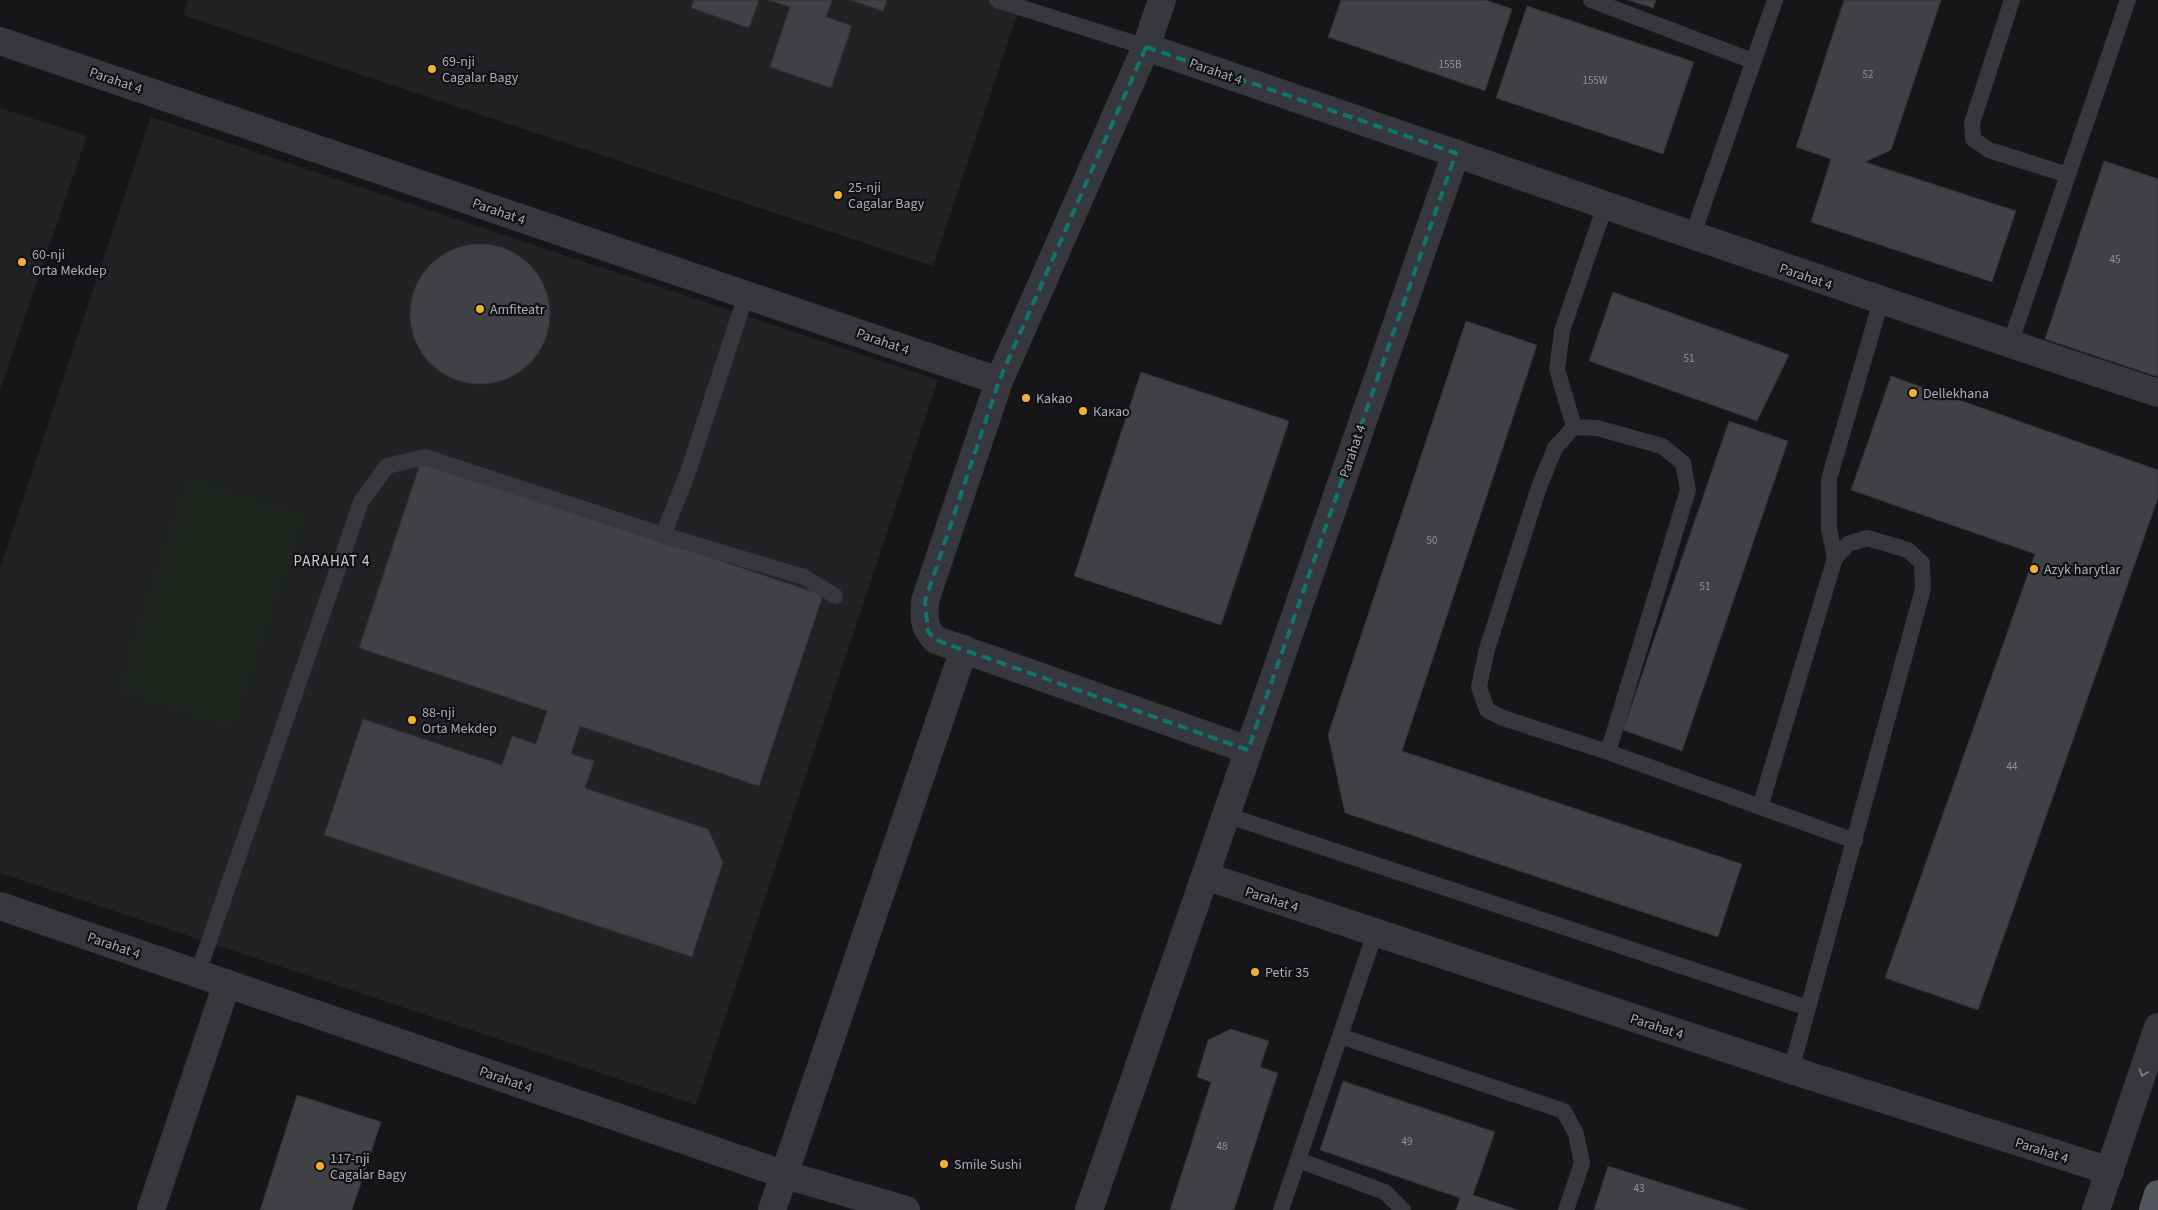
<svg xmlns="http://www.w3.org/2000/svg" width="2158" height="1210" font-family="'Source Sans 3',sans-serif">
<rect width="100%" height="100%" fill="#161618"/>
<path fill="#222225" d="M 188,0 L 1022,0 L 933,266 L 183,15 Z
M 0,108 L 87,136 L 0,389 Z
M 151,117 L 938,380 L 696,1105 L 0,873 L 0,568 Z"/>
<path fill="#1e261f" d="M 187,477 L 304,514 L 233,729 L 116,692 Z"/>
<path fill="#404145" stroke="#303034" d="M 694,0 L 759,0 L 749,28 L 691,8 Z
M 768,0 L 832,0 L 826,17 L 852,26 L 831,88 L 770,67 L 790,7 Z
M 850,0 L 887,0 L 883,11 Z
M 1341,0 L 1485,0 L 1512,9 L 1485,91 L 1328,37 Z
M 1627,0 L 1656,0 L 1653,8 Z
M 1844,0 L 1941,0 L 1891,150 L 1865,162 L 2016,211 L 1992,282 L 1811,222 L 1831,159 L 1796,147 Z
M 1527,6 L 1694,62 L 1663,154 L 1496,98 Z
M 2104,161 L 2158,179 L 2158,377 L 2045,339 Z
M410 314a70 70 0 1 1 140 0a70 70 0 1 1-140 0Z
M 1613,292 L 1789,355 L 1757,421 L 1589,361 Z
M 1466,321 L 1537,345 L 1402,751 L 1742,864 L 1718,937 L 1345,813 L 1328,735 Z
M 1141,372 L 1289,421 L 1221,625 L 1074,576 Z
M 1891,376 L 2158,470 L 2158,498 L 1978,1010 L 1885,978 L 2035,554 L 1851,490 Z
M 1729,421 L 1788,441 L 1682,751 L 1623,730 Z
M 421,461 L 823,595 L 759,786 L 580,726 L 571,754 L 594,761 L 585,788 L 708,829 L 723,862 L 692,957 L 324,835 L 363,719 L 502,765 L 512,736 L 536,744 L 547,711 L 359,648 Z
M 1231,1029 L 1269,1041 L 1260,1067 L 1278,1073 L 1234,1210 L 1170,1210 L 1211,1082 L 1197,1077 L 1208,1040 Z
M 1343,1081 L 1495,1132 L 1473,1195 L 1518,1210 L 1456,1210 L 1460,1198 L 1320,1150 Z
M 297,1095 L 381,1122 L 352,1210 L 260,1210 Z
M 1608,1166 L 1748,1210 L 1594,1210 Z"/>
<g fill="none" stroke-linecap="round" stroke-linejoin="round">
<path stroke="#37383d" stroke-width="16" d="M 997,0 L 1146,47
M 1591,0 L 1753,61
M 2012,0 L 1972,123 L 1973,139 L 1989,150 L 2068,175
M 1692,237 L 1775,0
M 2010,344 L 2128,0
M 1574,427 L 1555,448 L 1539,487 L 1487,649 L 1479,687 L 1487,710 L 1503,718 L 1608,752 L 1855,841
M 1574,427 L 1597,428 L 1662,446 L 1683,463 L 1688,490 L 1608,752
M 1574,427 L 1557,369 L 1562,331 L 1605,206
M 663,535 L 804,577 L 835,596
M 1835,558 L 1829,529 L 1829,479 L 1881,301
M 1760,807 L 1835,558 L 1848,544 L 1867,538 L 1908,550 L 1922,563 L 1923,589 L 1791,1070
M 1226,815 L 1808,1008
M 198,973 L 361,502 L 387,466 L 425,457 L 663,535 L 687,475 L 746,295
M 1340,1036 L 1564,1111 L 1576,1134 L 1582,1163 L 1566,1210
M 1298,1160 L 1385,1192 L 1403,1210
M 1281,1210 L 1375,933"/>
<path stroke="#37383d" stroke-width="28" d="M 1162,0 L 1146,47 L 999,381 L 925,601 C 924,617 923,628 936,640 L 1248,750
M 0,41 L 999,381
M 1146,47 C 1483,162 1819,281 2158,393
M 1205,876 L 1791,1070 L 2110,1171
M 0,906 L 786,1175 L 906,1210
M 151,1210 L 227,983
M 772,1210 L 964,649
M 1089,1210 L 1456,153
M 2096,1210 L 2158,1027"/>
<path stroke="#53555c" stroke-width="28" d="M 2153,1210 L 2158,1194"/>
</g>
<defs><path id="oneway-chevron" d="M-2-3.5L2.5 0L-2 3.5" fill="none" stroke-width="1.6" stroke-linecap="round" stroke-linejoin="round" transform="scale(1.25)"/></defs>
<use stroke="#757881" href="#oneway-chevron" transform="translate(2143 1073) rotate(109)"/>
<path fill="none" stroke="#0f766e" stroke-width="4" stroke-dasharray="10 6" stroke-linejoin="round" d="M 1146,47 L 1456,153 L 1248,750 L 936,640 L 928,632 L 925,601 L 999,381 Z"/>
<g fill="#f2b134" stroke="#111113" stroke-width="2">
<circle cx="432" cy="69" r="5"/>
<circle cx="838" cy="195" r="5"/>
<circle cx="22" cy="262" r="5"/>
<circle cx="480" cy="309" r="5"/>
<circle cx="1913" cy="393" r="5"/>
<circle cx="1026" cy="398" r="5"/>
<circle cx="1083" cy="411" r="5"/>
<circle cx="2034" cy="569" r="5"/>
<circle cx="412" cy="720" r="5"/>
<circle cx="1255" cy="972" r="5"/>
<circle cx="944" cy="1164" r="5"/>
<circle cx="320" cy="1166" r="5"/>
</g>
<g text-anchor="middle" stroke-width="4.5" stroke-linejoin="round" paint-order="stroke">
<g font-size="11" fill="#8e929b">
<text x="1450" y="68">155B</text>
<text x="1868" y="78">52</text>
<text x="1595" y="84">155W</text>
<text x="2115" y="263">45</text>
<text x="1689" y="362">51</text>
<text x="1432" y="544">50</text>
<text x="1705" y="590">51</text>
<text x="2012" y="770">44</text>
<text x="1407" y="1145">49</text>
<text x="1222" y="1150">48</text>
<text x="1639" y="1192">43</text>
</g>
<g font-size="14" fill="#a8adb8" stroke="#111113" text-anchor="start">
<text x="442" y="66">69-nji<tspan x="442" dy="16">Cagalar Bagy</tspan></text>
<text x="848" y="192">25-nji<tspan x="848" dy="16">Cagalar Bagy</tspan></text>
<text x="32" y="259">60-nji<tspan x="32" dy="16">Orta Mekdep</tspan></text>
<text x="490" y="314">Amfiteatr</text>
<text x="1923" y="398">Dellekhana</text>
<text x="1036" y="403">Kakao</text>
<text x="1093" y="416">Какао</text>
<text x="2044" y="574">Azyk harytlar</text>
<text x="422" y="717">88-nji<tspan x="422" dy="16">Orta Mekdep</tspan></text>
<text x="1265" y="977">Petir 35</text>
<text x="330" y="1163">117-nji<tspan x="330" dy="16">Cagalar Bagy</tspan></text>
<text x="954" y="1169">Smile Sushi</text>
</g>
<g font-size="14" fill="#a8adb8" stroke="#111113">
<text transform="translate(1216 71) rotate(19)" y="5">Parahat 4</text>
<text transform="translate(116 80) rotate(19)" y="5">Parahat 4</text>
<text transform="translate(499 211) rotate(19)" y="5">Parahat 4</text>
<text transform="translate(1806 276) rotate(19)" y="5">Parahat 4</text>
<text transform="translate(883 341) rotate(19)" y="5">Parahat 4</text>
<text transform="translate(1352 451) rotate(-71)" y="5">Parahat 4</text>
<text transform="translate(1272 899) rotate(18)" y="5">Parahat 4</text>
<text transform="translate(114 945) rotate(19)" y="5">Parahat 4</text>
<text transform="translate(1657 1026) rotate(18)" y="5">Parahat 4</text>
<text transform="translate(506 1079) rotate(19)" y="5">Parahat 4</text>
<text transform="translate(2042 1150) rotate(18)" y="5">Parahat 4</text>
</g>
<g font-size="15" letter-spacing="1" fill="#c9ccd4" stroke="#111113">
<text x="332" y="566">PARAHAT 4</text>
</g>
</g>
</svg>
